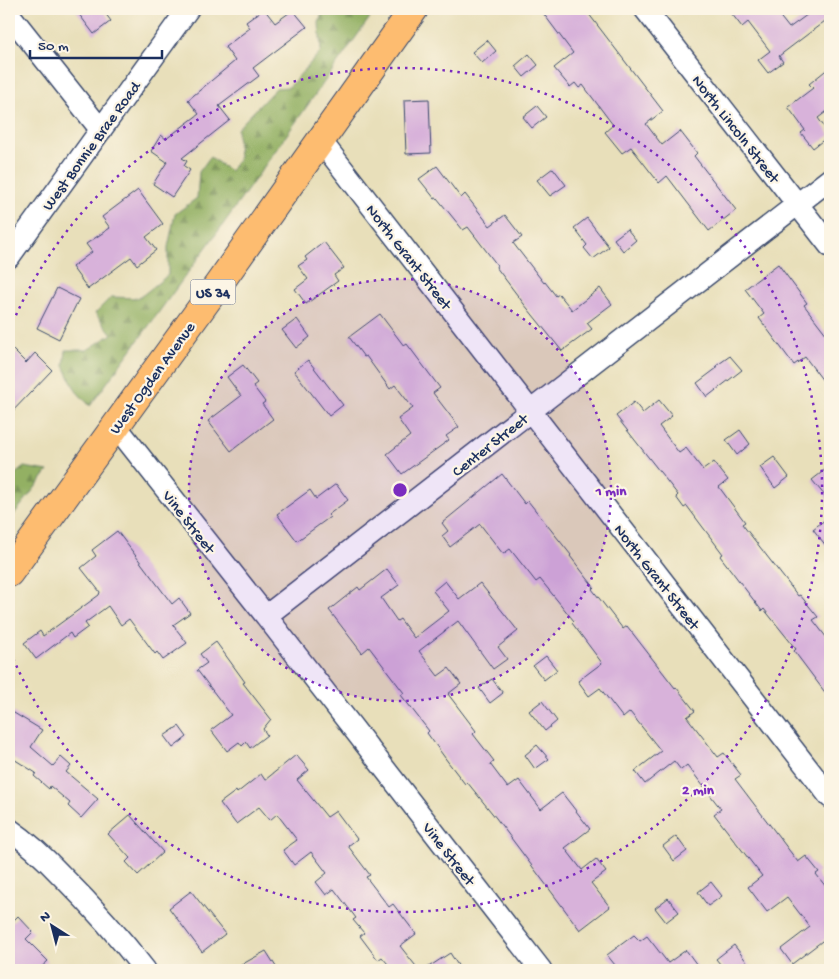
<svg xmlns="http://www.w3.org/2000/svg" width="839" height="979" font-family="'Gochi Hand',sans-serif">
<defs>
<pattern id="forest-firs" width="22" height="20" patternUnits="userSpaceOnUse" patternTransform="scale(1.25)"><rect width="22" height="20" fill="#93b063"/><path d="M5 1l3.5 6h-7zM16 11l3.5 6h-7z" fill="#779055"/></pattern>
</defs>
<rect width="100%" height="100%" fill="#fcf5e5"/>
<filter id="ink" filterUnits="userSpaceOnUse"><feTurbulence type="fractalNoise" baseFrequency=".02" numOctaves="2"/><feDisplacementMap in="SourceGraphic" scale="10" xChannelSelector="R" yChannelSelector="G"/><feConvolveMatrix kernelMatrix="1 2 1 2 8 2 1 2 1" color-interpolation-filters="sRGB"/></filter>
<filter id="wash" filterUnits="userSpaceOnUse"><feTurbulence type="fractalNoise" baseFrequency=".0096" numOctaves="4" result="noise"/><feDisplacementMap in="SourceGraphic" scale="20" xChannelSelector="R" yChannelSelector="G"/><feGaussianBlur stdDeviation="1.12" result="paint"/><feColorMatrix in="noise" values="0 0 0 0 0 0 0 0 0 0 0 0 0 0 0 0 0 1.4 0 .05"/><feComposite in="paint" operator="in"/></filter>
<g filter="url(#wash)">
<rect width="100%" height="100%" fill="#e8dfba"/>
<path fill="url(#forest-firs)" stroke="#577060" d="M 323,9 L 376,9 L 222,226 L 90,406 L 76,391 L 64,366 L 66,350 L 87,350 L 112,334 L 95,313 L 111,297 L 139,298 L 168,275 L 168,247 L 175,214 L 197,198 L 199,172 L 210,157 L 230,171 L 239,158 L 237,129 L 276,88 L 289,87 L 321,51 L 319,23 Z
M 24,467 L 48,471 L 9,521 L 9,479 Z"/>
<g id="blocks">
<path fill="#d8b2da" d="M 75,9 L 102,9 L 111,21 L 94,34 Z
M 264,9 L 275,23 L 293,10 L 307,27 L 253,68 L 259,76 L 219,106 L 230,120 L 182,158 L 187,161 L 184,166 L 190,170 L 172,197 L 153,184 L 167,162 L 151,151 L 161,135 L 166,139 L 199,114 L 188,100 L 235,61 L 225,47 L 250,28 L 246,22 Z
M 540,9 L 585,9 L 663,111 L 646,124 L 662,145 L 680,131 L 697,153 L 694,156 L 736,210 L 709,231 L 667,176 L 659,183 L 631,147 L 622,153 L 605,132 L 613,125 L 583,85 L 579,88 L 575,83 L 570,87 L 554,68 L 573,53 Z
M 728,9 L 774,9 L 789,28 L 815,9 L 822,9 L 829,18 L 779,56 L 783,62 L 768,73 L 758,60 L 770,51 L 748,22 L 742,27 Z
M 487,40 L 496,51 L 482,63 L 472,52 Z
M 529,54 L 538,65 L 524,77 L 515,66 Z
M 830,67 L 830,109 L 818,118 L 830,135 L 813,148 L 801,133 L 805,130 L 788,107 L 813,88 L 809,84 Z
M 429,99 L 431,153 L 406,154 L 404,100 Z
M 537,106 L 546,117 L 532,128 L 523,117 Z
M 437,166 L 461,198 L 465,194 L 490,226 L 505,215 L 522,237 L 513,243 L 544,283 L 545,282 L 556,296 L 559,294 L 572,310 L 600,288 L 612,304 L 587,323 L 592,329 L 562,351 L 524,304 L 496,267 L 497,265 L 468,227 L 463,230 L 437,198 L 435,199 L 419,179 Z
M 553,168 L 566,185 L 550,196 L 537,180 Z
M 138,190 L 163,224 L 146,237 L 156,250 L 137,265 L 131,257 L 88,289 L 72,267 L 92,252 L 86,244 L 110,228 L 102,217 Z
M 587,218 L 609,247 L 593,259 L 584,248 L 587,245 L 574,228 Z
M 627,229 L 636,240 L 623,251 L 614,239 Z
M 324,242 L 344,268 L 334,275 L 338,281 L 306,304 L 295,289 L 308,279 L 298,266 L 307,260 L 305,257 Z
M 778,264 L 807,303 L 804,305 L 830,339 L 830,390 L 805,357 L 794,365 L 759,318 L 764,314 L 745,289 Z
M 57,288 L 79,299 L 59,339 L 37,328 Z
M 380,314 L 404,346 L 407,344 L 440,388 L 433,393 L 459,427 L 446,436 L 449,440 L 402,474 L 387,454 L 410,436 L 398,419 L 413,408 L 395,385 L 390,389 L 366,356 L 364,357 L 349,337 Z
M 297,319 L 310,337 L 296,348 L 282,330 Z
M 9,346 L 26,363 L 35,353 L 52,370 L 9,415 Z
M 730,356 L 742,370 L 707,397 L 697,383 L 717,368 L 716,366 Z
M 308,360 L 343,405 L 329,416 L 294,371 Z
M 243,365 L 257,383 L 253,386 L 265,402 L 262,404 L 273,419 L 231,451 L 208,421 L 241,396 L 227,377 Z
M 659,400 L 672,416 L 659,426 L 679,453 L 686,448 L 703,470 L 714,462 L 728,480 L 719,487 L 745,522 L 742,524 L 798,596 L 800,595 L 818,617 L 813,620 L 830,642 L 830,699 L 794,651 L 796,649 L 764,609 L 762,611 L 720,556 L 723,554 L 687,506 L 684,508 L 676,497 L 678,495 L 616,416 L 634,402 L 643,413 Z
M 740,430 L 750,444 L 737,455 L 726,440 Z
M 774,457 L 789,477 L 775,488 L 760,467 Z
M 830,466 L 830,502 L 812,480 Z
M 502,474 L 525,504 L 528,501 L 571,555 L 570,556 L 594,587 L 592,589 L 623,629 L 627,626 L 675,688 L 676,687 L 695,711 L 687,717 L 718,757 L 724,753 L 741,775 L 735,779 L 798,862 L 806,856 L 819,872 L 816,874 L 830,892 L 830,935 L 792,964 L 781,949 L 810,927 L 787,897 L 767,912 L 748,887 L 762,876 L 714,814 L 721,809 L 687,765 L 681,770 L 674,761 L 645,784 L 635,771 L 661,751 L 630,712 L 623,718 L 600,688 L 589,696 L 578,681 L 602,663 L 572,623 L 574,621 L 540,579 L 536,582 L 510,549 L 503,554 L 480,524 L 450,547 L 442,536 L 448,531 L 442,523 Z
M 336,484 L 348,500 L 328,515 L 330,517 L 297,541 L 277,514 L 310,490 L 316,499 Z
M 830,516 L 830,551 L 813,529 Z
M 117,531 L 172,604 L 179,598 L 190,613 L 173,625 L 187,643 L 163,660 L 157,652 L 155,654 L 129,619 L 121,625 L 108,606 L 85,623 L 88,627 L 73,638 L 70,633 L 36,659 L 24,643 L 40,631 L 43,636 L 99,595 L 100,592 L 81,568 L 96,556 L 92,550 Z
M 387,569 L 399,585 L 381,598 L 397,621 L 400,619 L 414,638 L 449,611 L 433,591 L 445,581 L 459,599 L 480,583 L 518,631 L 498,647 L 507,659 L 493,669 L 458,621 L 419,651 L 438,676 L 449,668 L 461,684 L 448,694 L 476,731 L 473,734 L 494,761 L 490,764 L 508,788 L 519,780 L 541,809 L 562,793 L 590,829 L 565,848 L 582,870 L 596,859 L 606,872 L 591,883 L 610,907 L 580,930 L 496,818 L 467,782 L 465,784 L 448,762 L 427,733 L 429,731 L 401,695 L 404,693 L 369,647 L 362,653 L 329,610 L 358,587 L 360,590 Z
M 216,642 L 245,682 L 243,683 L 271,719 L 263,729 L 267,735 L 250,748 L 246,742 L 242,746 L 239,742 L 227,751 L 211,730 L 231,715 L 197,670 L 207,663 L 200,654 Z
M 546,656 L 557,670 L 544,680 L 533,666 Z
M 492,679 L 503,693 L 490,703 L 479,688 Z
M 542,701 L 557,721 L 545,731 L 529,711 Z
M 9,710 L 42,730 L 31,747 L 53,766 L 61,757 L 71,766 L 66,772 L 98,799 L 81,818 L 68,806 L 70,803 L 50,786 L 49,789 L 34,776 L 36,773 L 9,756 Z
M 179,726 L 187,737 L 173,748 L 164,736 Z
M 537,745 L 549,759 L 535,769 L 525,755 Z
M 296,755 L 309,770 L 297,780 L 327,817 L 336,811 L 357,839 L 348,846 L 370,875 L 366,877 L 389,907 L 393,904 L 416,934 L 400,946 L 419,970 L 393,970 L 382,957 L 378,960 L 360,936 L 364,933 L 353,920 L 356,918 L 334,889 L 326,895 L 316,882 L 327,873 L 311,852 L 294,865 L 283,850 L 297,840 L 277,814 L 270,820 L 259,807 L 236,824 L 220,803 L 236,791 L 237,793 L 261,774 L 265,780 Z
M 130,815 L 163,852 L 138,875 L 126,862 L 130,858 L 108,834 Z
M 676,836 L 687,851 L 674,861 L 663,846 Z
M 711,882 L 722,896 L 708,906 L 698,892 Z
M 191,891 L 225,934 L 202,952 L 169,908 Z
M 668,898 L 679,912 L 666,922 L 655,908 Z
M 18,916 L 33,932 L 26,939 L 48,961 L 38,970 L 9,970 L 9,925 Z
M 634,935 L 640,941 L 647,936 L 668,963 L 686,950 L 697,965 L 690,970 L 619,970 L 607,955 Z
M 734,945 L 753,970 L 725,970 L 716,959 Z
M 266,951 L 278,970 L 232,970 Z
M 450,953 L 461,970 L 424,970 Z"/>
</g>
</g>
<g filter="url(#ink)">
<use href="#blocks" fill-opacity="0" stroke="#3a496c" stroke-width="1"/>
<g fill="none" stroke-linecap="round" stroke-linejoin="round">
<defs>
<path id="street" d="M 645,9 L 830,246
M 9,14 L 101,130
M 321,141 L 830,797
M 9,257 L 188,9
M 115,425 L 266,616
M 9,829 C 28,842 45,858 61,875 C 91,905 119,936 145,970
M 541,970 L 266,616 L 830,179"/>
<path id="primary" d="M 9,573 L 218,285 L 414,9"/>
</defs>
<use href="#street" stroke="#3a496c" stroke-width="24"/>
<use href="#primary" stroke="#3a496c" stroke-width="30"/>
<use href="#street" stroke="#fff" stroke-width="21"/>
<use href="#primary" stroke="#fdbc70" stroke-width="28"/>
</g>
</g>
<circle cx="400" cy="490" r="211" fill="#7b2cbf" fill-opacity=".12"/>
<g fill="none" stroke="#7b2cbf" stroke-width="2.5" stroke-dasharray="2.5 5">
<circle cx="400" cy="490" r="211"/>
<path d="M10 329A422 422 0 1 1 10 651"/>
</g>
<g text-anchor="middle" stroke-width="4.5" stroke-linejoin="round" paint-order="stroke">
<rect fill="#fcf5e5" stroke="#5e6a86" stroke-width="1" x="190.5" y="279.5" width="45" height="25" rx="4"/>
<g font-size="15" font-weight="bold" fill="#1b2f5e">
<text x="213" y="297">US 34</text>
</g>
<g font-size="16" fill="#1b2f5e" stroke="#fcf5e5">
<text transform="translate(737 128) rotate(52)" y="6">North Lincoln Street</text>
<text transform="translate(90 145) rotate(-54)" y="6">West Bonnie Brae Road</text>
<text transform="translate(410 256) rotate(52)" y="6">North Grant Street</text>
<text transform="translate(151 377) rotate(-54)" y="6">West Ogden Avenue</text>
<text transform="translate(489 444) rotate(-38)" y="6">Center Street</text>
<text transform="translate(190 521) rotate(52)" y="6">Vine Street</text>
<text transform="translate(658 576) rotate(52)" y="6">North Grant Street</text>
<text transform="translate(450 853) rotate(52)" y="6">Vine Street</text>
</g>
</g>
<circle cx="400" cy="490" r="8" fill="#7b2cbf" stroke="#fcf5e5" stroke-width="2.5"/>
<g font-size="15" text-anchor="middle" font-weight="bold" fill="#7b2cbf" stroke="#fcf5e5" stroke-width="4.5" stroke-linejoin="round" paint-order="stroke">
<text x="611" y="495">1 min</text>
<text x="698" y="794">2 min</text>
</g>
<rect width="839" height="979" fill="none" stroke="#fcf5e5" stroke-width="30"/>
<g transform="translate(52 926) rotate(324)" stroke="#fcf5e5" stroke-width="4" paint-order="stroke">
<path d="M0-4L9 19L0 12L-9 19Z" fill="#1b2f5e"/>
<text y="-8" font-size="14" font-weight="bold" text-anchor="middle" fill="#1b2f5e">N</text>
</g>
<path d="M30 50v8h132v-8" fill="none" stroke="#1b2f5e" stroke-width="2.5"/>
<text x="38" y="50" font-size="15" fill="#1b2f5e" stroke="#fcf5e5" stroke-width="4" paint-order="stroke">50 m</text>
</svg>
